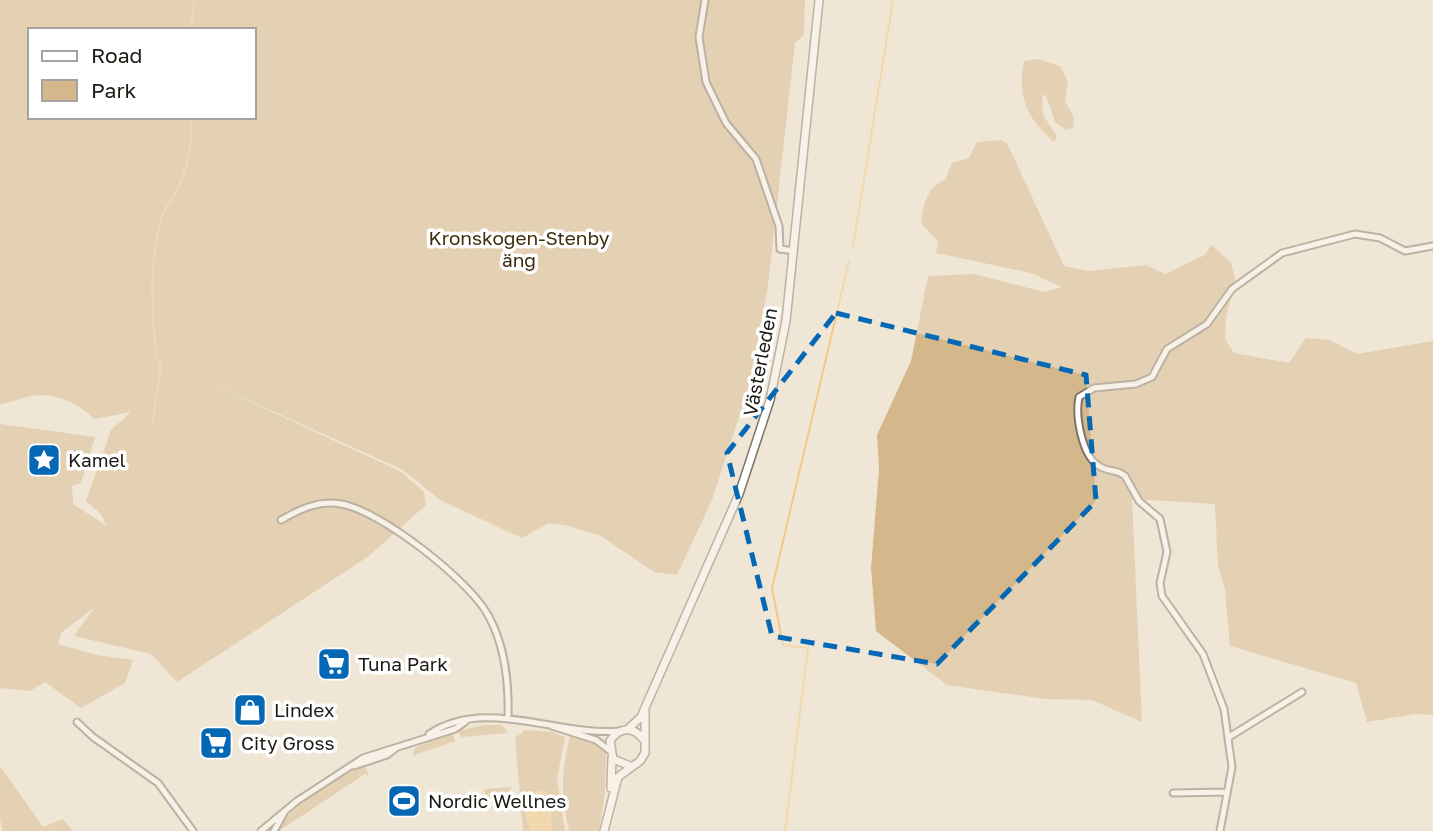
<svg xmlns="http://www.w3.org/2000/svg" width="1433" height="831" font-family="'Golos Text',sans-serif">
<rect width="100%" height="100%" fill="#f0e6d5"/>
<path fill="#d4b88b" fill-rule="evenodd" d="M 0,0 L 805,0 L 804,35 L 795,43 L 768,285 L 751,380 L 712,500 L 677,575 L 654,572 L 601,536 L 565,525 L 549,523 L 522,538 L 440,500 L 403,470 L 188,373 L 400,471 L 424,492 L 426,505 L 369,556 L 177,682 L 151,654 L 74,636 L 94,608 L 62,632 L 58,644 L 97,655 L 133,660 L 125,683 L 81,708 L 45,682 L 30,691 L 0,688 L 0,424 L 95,437 L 81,483 L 72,486 L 73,504 L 107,526 L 101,514 L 86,501 L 111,430 L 131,412 L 94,419 C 76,401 53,391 27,397 C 18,399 10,403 0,404 ZM 30,30 L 254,30 L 254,117 L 30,117 Z
M 1038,59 L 1060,66 L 1068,81 L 1065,101 L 1074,118 L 1073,128 L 1066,130 L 1055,122 L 1046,95 L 1042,96 L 1043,115 L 1057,136 L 1054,142 C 1027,117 1017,99 1024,61 Z
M 1000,140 L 1007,143 L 1064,266 L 1089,271 L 1146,265 L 1165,274 L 1205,255 L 1211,245 L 1231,262 L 1235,280 L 1226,318 L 1225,339 L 1234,353 L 1289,363 L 1306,338 L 1329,340 L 1357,354 L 1433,341 L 1433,715 L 1415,714 L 1367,722 L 1356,683 L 1230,646 L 1225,590 L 1218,566 L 1215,504 L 1132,499 L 1142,722 L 1092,700 L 1045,699 L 947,685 L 876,631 L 871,568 L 879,469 L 877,435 L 911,361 L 928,276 L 975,274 L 1044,292 L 1062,287 L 1031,273 L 936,253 L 938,241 L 921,223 C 924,205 926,187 945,180 L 952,163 L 969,158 L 977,142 Z
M 483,725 L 502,725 L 508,733 L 461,737 L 458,731 Z
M 525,730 L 552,732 L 565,737 L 557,779 L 565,831 L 552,831 L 549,795 L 525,815 L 531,831 L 523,831 L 515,738 Z
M 452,732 L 455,741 L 412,756 L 416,747 Z
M 570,737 L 596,744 L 606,753 L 605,793 L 599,831 L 569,831 C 561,798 561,769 570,737 Z
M 0,766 L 43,827 L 63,819 L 73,831 L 3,831 L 0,820 Z
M 365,766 L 369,777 L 365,774 L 279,831 L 278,828 C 297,802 334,775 365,766 Z
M 512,787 L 506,795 L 486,799 L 484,789 Z"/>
<path fill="#f4c881" d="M 541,789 L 549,795 L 552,831 L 531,831 L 525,815 L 529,796 Z"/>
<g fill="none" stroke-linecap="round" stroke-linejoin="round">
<path stroke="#f4c881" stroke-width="2" d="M 191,30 L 194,0
M 853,247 L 893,0
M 155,347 C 152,305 149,260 161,219 C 165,206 174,197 179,186 C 189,164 193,141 190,117
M 153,421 L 161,365 L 156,355
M 785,831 L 808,648 L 783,645 L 772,588 L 849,261"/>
<defs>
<path id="minor" d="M 705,0 L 699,37 L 706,82 L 726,123 L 756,159 L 779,226 L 780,249 L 794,251
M 281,520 C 300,509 319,500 341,504 C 380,510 470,581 488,615 C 506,647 509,684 508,719
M 77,722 L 93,737 L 158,783 L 193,831
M 552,726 L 596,740 L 609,750
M 429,734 C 485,696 559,737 620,731
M 1229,737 L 1302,692
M 354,766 L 387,755 L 396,748
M 1173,793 L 1227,792
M 261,831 L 297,801 L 363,758 L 455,729 L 465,722
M 274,831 L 284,813
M 1220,831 L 1232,767 L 1224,709 L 1203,654 L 1162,596 L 1160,583 L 1167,552 L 1160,519 L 1139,501 L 1125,476 C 1117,469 1107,472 1099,466 C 1082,456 1075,416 1079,397 L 1094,388 L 1136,384 L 1152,377 L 1167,349 L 1207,324 L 1232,289 L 1282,253 L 1355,234 L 1380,238 L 1405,251 L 1433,246"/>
<path id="secondary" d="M 628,729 L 641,717 L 739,494 L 770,400 L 786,321 L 819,0
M 630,766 L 613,759 L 610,741 C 619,727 633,726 643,739
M 611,788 L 612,758
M 604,831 L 618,777 L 640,761 L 645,753 L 645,711"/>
</defs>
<use href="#minor" stroke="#7d7466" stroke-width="9"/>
<use href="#secondary" stroke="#7d7466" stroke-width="10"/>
<use href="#minor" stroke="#fff" stroke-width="5"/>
<use href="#secondary" stroke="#fff" stroke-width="7"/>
</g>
<path d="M0 0H1433V831H0ZM 836,313 L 1086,375 L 1096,501 L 937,664 L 772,636 L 727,453 Z" fill="#f0e6d5" fill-opacity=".55" fill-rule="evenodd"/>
<path fill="none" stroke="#0468b4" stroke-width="5" stroke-dasharray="14 9" stroke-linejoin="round" d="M 836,313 L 1086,375 L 1096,501 L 937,664 L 772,636 L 727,453 Z"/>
<defs>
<symbol id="sight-square" viewBox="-11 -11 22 22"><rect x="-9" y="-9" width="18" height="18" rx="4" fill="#0468b4" stroke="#fff"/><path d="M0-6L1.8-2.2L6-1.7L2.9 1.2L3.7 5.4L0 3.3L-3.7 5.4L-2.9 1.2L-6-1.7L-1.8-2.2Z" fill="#fff"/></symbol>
<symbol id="supermarket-square" viewBox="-11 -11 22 22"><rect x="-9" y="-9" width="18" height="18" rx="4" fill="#0468b4" stroke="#fff"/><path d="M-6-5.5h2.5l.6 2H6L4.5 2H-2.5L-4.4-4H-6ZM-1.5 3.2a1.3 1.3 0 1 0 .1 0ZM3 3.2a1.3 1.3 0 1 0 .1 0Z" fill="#fff"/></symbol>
<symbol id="shop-square" viewBox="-11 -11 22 22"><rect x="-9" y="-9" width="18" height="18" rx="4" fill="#0468b4" stroke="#fff"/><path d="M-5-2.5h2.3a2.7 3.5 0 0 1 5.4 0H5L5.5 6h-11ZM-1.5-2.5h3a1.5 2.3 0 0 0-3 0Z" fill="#fff"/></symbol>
<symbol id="stadium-square" viewBox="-11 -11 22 22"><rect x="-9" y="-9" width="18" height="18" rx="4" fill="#0468b4" stroke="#fff"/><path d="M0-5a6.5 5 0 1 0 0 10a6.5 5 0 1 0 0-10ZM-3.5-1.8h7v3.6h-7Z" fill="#fff"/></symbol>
</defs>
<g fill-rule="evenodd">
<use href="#sight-square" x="25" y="441" width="38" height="38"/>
<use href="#supermarket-square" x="315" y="645" width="38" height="38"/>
<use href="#shop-square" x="231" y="691" width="38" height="38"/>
<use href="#supermarket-square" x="197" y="724" width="38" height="38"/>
<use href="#stadium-square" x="385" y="782" width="38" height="38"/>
</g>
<g text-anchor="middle" stroke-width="7" stroke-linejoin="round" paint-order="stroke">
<g font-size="19" fill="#3e2c0c" stroke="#fff">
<text x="519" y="245">Kronskogen-Stenby<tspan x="519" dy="22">äng</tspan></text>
</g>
<g font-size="19" fill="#1d1a14" stroke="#fff">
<text transform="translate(760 362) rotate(-79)" y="7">Västerleden</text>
</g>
<g font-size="19" fill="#1d1a14" stroke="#fff" text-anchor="start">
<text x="68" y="467">Kamel</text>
<text x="358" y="671">Tuna Park</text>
<text x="274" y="717">Lindex</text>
<text x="241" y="750">City Gross</text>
<text x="428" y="808">Nordic Wellnes</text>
</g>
</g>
<rect x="28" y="28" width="228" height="91" fill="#ffffff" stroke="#a5a3a1" stroke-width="2"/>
<rect x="42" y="51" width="35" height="10" fill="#ffffff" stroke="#a5a3a1" stroke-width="2"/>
<text x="91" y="63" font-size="21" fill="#1d1a14">Road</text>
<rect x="42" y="80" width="35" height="21" fill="#d4b88b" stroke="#a5a3a1" stroke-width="2"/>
<text x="91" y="98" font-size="21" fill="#1d1a14">Park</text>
</svg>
